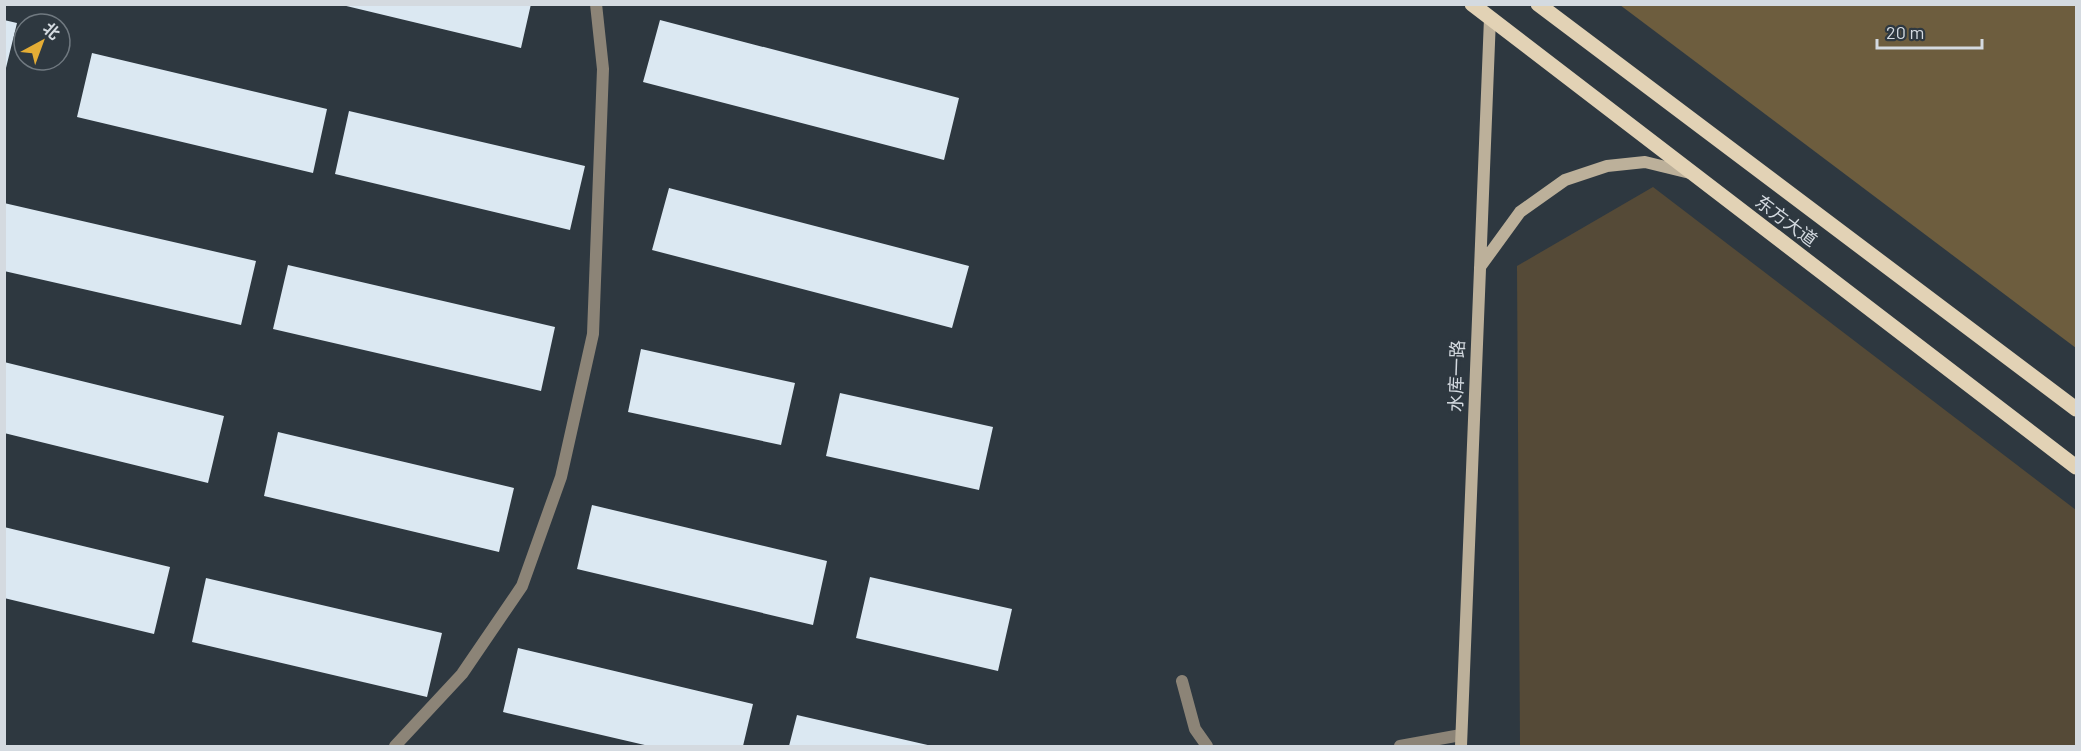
<svg xmlns="http://www.w3.org/2000/svg" width="2081" height="751" font-family="Barlow,'Noto Sans SC',sans-serif">
<rect width="100%" height="100%" fill="#2e3840"/>
<path fill="#554a37" d="M 1653,187 L 2076,510 L 2076,746 L 1520,746 L 1517,266 Z"/>
<path fill="#6d5d3e" d="M 1620,5 L 2076,5 L 2076,348 Z"/>
<path fill="#dbe8f2" d="M 338,4 L 531,4 L 521,48 Z
M 4,20 L 17,23 L 5,72 L 4,71 Z
M 660,20 L 959,98 L 944,160 L 643,82 Z
M 92,53 L 327,109 L 313,173 L 77,117 Z
M 349,111 L 585,166 L 570,230 L 335,174 Z
M 669,188 L 969,266 L 952,328 L 652,250 Z
M 4,203 L 256,261 L 241,325 L 4,271 Z
M 288,265 L 555,327 L 541,391 L 273,329 Z
M 641,349 L 795,383 L 781,445 L 628,412 Z
M 4,362 L 224,416 L 208,483 L 4,433 Z
M 840,393 L 993,427 L 979,490 L 826,456 Z
M 278,432 L 514,488 L 499,552 L 264,496 Z
M 592,505 L 827,561 L 813,625 L 577,569 Z
M 4,527 L 170,567 L 154,634 L 4,598 Z
M 870,577 L 1012,609 L 998,671 L 856,638 Z
M 206,578 L 442,633 L 427,697 L 192,642 Z
M 518,648 L 753,704 L 743,746 L 649,746 L 503,712 Z
M 797,715 L 932,746 L 789,746 Z"/>
<g fill="none" stroke-linecap="round" stroke-linejoin="round">
<path stroke="#8c8477" stroke-width="12" d="M 1182,681 L 1195,729 L 1207,746
M 1400,746 L 1461,735"/>
<path stroke="#8c8477" stroke-width="12" d="M 395,746 L 462,674 L 522,586 L 561,477 L 593,334 L 603,69 L 596,4"/>
<path stroke="#bcb09a" stroke-width="12" d="M 1480,267 L 1520,212 L 1565,180 L 1607,166 L 1645,162 L 1690,173
M 1461,746 L 1490,18"/>
<path stroke="#e2d2b5" stroke-width="15" d="M 1472,4 L 2076,467
M 1538,4 L 2076,409"/>
</g>
<g text-anchor="middle" stroke-width="6" stroke-linejoin="round" paint-order="stroke">
<g font-size="18" fill="#d4dae0" stroke="#2e3840">
<text transform="translate(1786 221) rotate(37)" y="6">东方大道</text>
<text transform="translate(1457 376) rotate(-88)" y="6">水库一路</text>
</g>
</g>
<rect width="2081" height="751" fill="none" stroke="#d4dae0" stroke-width="12"/>
<g transform="translate(42 42) rotate(41)"><circle r="28" fill="#2e3840" stroke="#707980" stroke-width="1.5"/>
<path d="M0-4.5L10 22L0 15L-10 22Z" fill="#e4ad35"/>
<text y="-9" font-size="16" font-weight="bold" text-anchor="middle" fill="#d4dae0">北</text>
</g>
<path d="M1877 39v9h105v-9" fill="none" stroke="#d4dae0" stroke-width="3"/>
<text x="1886" y="39" font-size="18" fill="#d4dae0" stroke="#2e3840" stroke-width="4.5" paint-order="stroke">20 m</text>
</svg>
